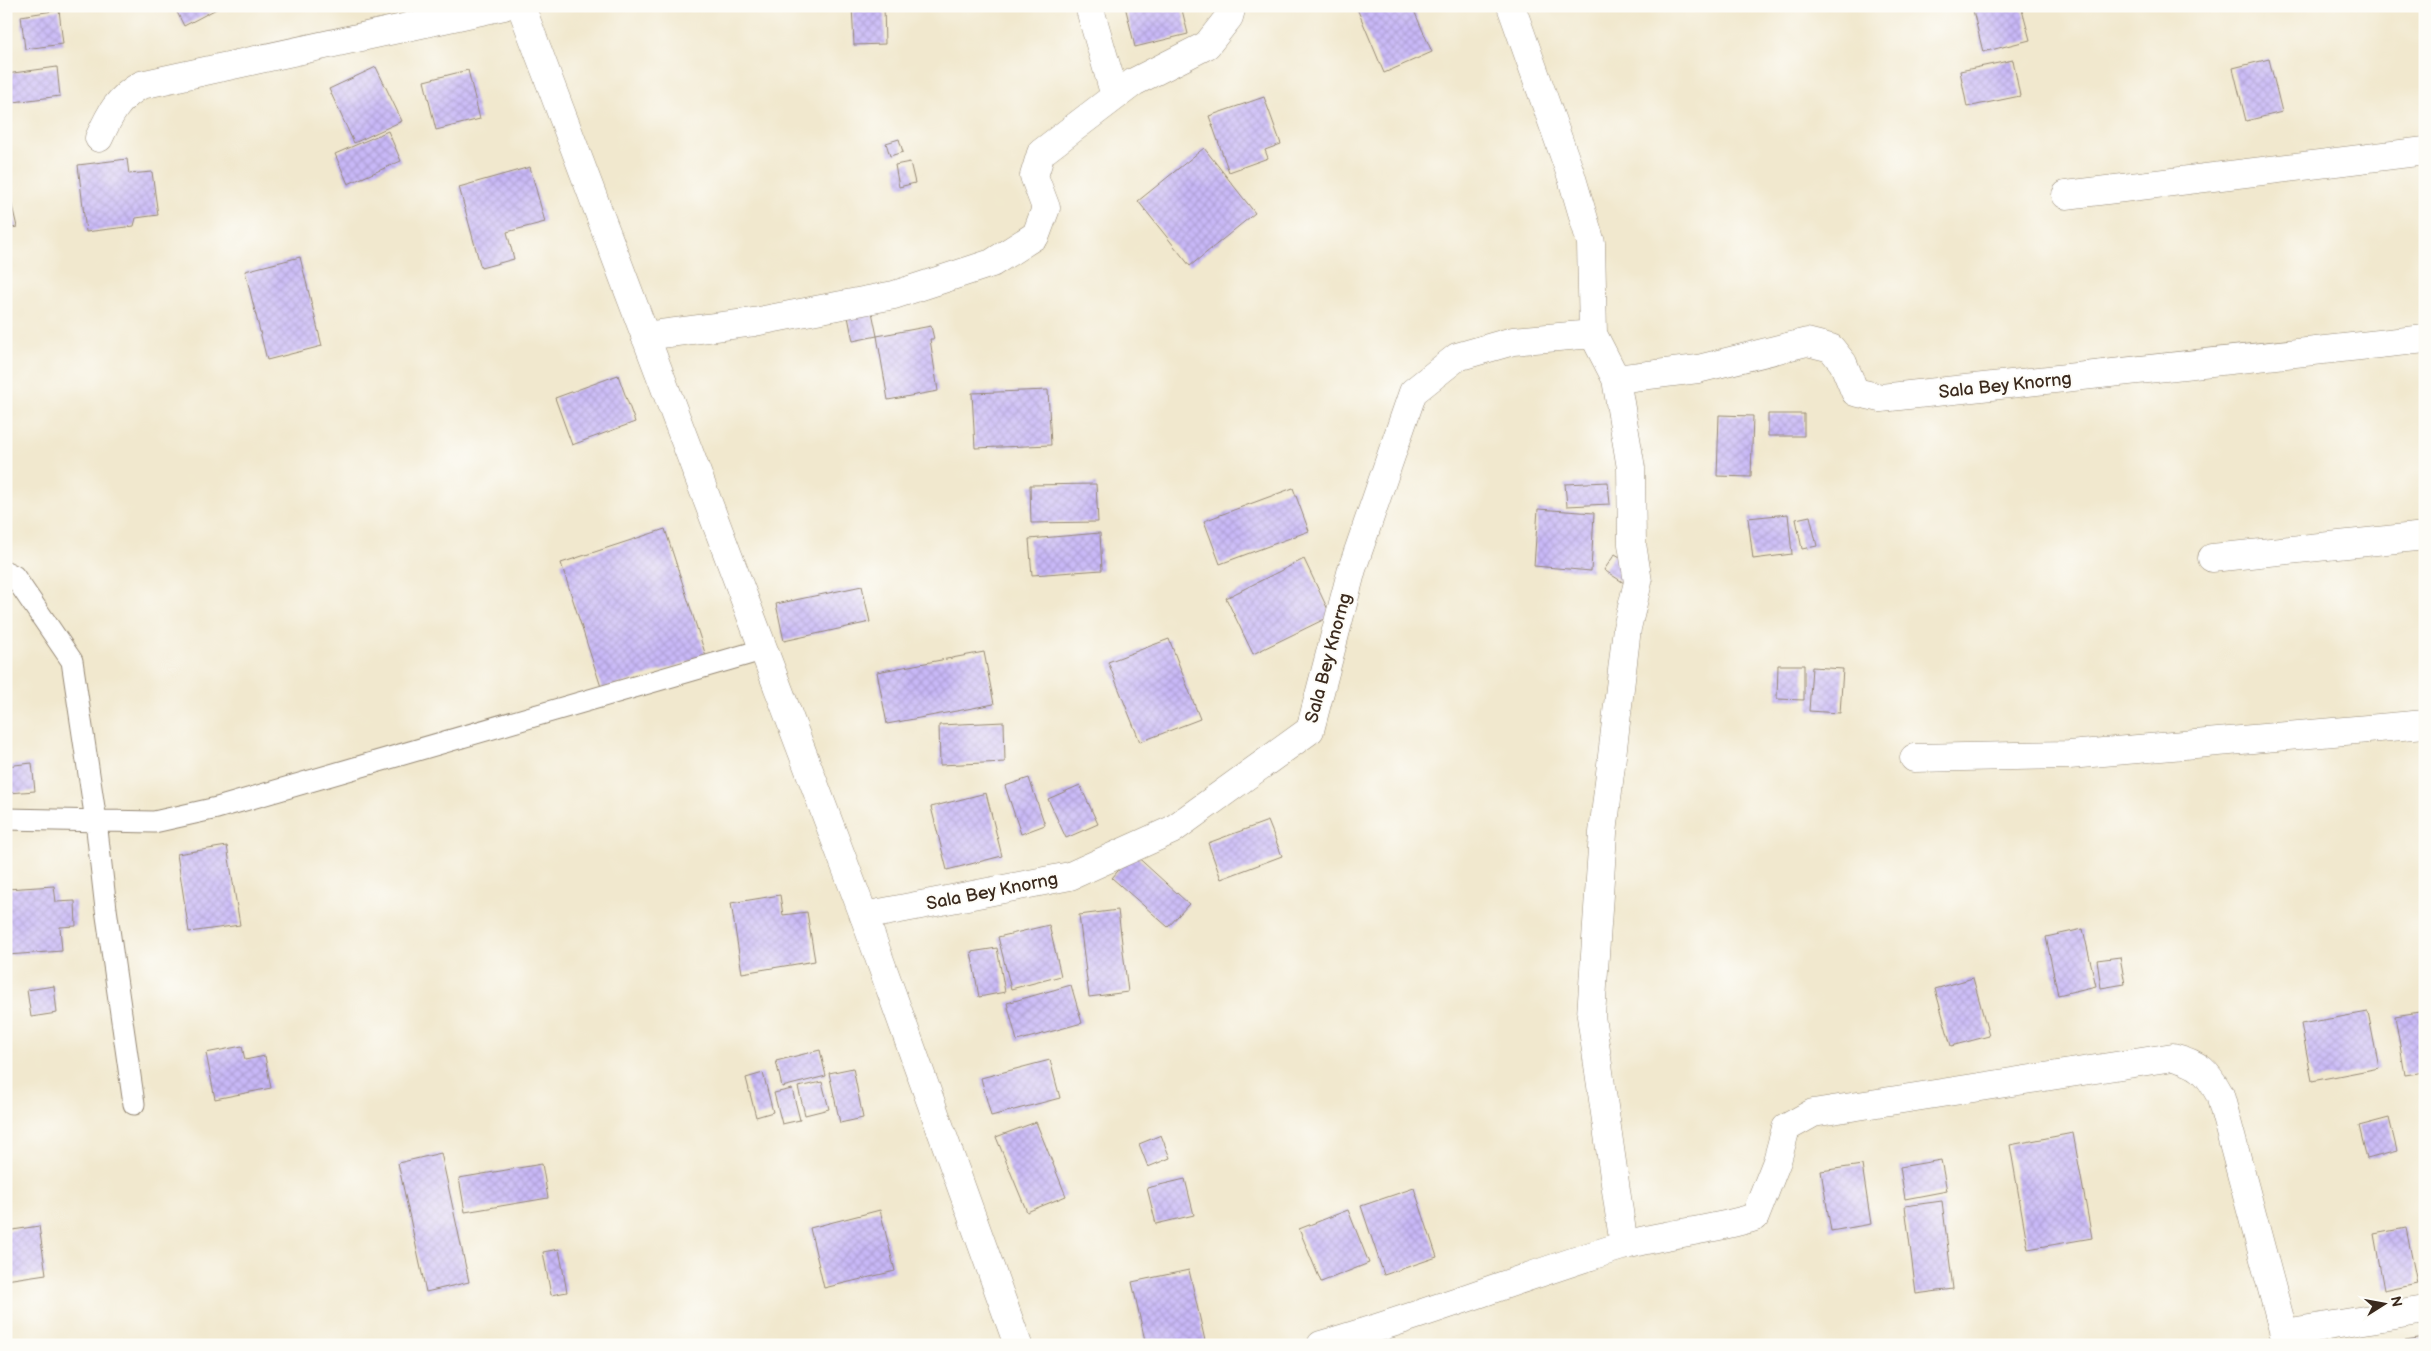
<svg xmlns="http://www.w3.org/2000/svg" width="2431" height="1351" font-family="'Balsamiq Sans',sans-serif">
<defs>
<pattern id="building-cross-hatch" width="8" height="8" patternUnits="userSpaceOnUse" patternTransform="scale(1.25)"><rect width="8" height="8" fill="#c8b8f7"/><path d="M0 0l8 8M0 8l8-8" fill="none" stroke="#ad9ed3"/></pattern>
</defs>
<rect width="100%" height="100%" fill="#fdfcf7"/>
<filter id="ink" filterUnits="userSpaceOnUse"><feTurbulence type="fractalNoise" baseFrequency=".02" numOctaves="2"/><feDisplacementMap in="SourceGraphic" scale="10" xChannelSelector="R" yChannelSelector="G"/><feConvolveMatrix kernelMatrix="1 2 1 2 8 2 1 2 1" color-interpolation-filters="sRGB"/></filter>
<filter id="wash" filterUnits="userSpaceOnUse"><feTurbulence type="fractalNoise" baseFrequency=".0096" numOctaves="4" result="noise"/><feDisplacementMap in="SourceGraphic" scale="20" xChannelSelector="R" yChannelSelector="G"/><feGaussianBlur stdDeviation="1.12" result="paint"/><feColorMatrix in="noise" values="0 0 0 0 0 0 0 0 0 0 0 0 0 0 0 0 0 1.4 0 .05"/><feComposite in="paint" operator="in"/></filter>
<g filter="url(#wash)">
<rect width="100%" height="100%" fill="#f1e8ce"/>
<g id="blocks">
<path fill="url(#building-cross-hatch)" d="M 174,6 L 222,6 L 184,26 Z
M 852,6 L 884,6 L 885,44 L 854,45 Z
M 1125,6 L 1181,6 L 1188,34 L 1135,47 Z
M 1356,6 L 1412,6 L 1432,52 L 1384,73 Z
M 1972,6 L 2021,6 L 2030,40 L 1983,52 Z
M 59,10 L 63,44 L 25,49 L 21,16 Z
M 2269,59 L 2282,112 L 2246,121 L 2233,68 Z
M 2013,60 L 2020,96 L 1967,107 L 1960,71 Z
M 57,67 L 60,96 L 6,103 L 6,74 Z
M 376,67 L 402,121 L 354,143 L 329,89 Z
M 468,70 L 480,119 L 436,130 L 424,81 Z
M 1264,97 L 1281,144 L 1265,150 L 1268,158 L 1229,172 L 1209,116 Z
M 388,131 L 401,161 L 348,184 L 335,154 Z
M 899,139 L 903,152 L 890,156 L 886,143 Z
M 1204,148 L 1255,213 L 1190,266 L 1138,201 Z
M 127,159 L 129,174 L 152,172 L 158,215 L 136,218 L 134,226 L 86,232 L 78,165 Z
M 910,162 L 915,183 L 899,187 L 895,165 Z
M 530,167 L 545,222 L 507,232 L 514,259 L 481,268 L 459,187 Z
M 6,180 L 17,227 L 6,229 Z
M 300,257 L 322,346 L 267,360 L 245,271 Z
M 871,307 L 877,336 L 853,341 L 847,312 Z
M 931,326 L 934,339 L 930,339 L 938,391 L 888,400 L 877,336 Z
M 618,375 L 635,422 L 572,445 L 555,398 Z
M 1048,390 L 1051,445 L 975,448 L 972,393 Z
M 1768,414 L 1804,414 L 1804,436 L 1768,436 Z
M 1719,415 L 1753,416 L 1751,477 L 1717,476 Z
M 1608,482 L 1610,504 L 1567,506 L 1565,484 Z
M 1096,484 L 1098,522 L 1031,523 L 1030,485 Z
M 1293,488 L 1309,531 L 1220,564 L 1204,521 Z
M 1538,509 L 1594,513 L 1591,571 L 1534,566 Z
M 1788,514 L 1792,554 L 1753,559 L 1748,518 Z
M 1810,516 L 1817,546 L 1802,549 L 1796,519 Z
M 665,529 L 706,656 L 602,690 L 561,563 Z
M 1100,533 L 1102,570 L 1032,575 L 1029,539 Z
M 1615,554 L 1635,566 L 1624,583 L 1604,570 Z
M 1304,559 L 1331,616 L 1253,654 L 1226,598 Z
M 862,586 L 870,622 L 784,641 L 776,604 Z
M 1169,639 L 1200,719 L 1140,742 L 1108,662 Z
M 984,652 L 994,704 L 887,724 L 877,672 Z
M 1778,665 L 1804,665 L 1804,700 L 1777,699 Z
M 1812,667 L 1843,669 L 1840,713 L 1809,711 Z
M 1004,722 L 1005,762 L 940,765 L 939,725 Z
M 32,763 L 35,791 L 9,793 L 6,766 Z
M 1029,778 L 1045,825 L 1021,834 L 1005,786 Z
M 1080,785 L 1098,824 L 1066,838 L 1048,799 Z
M 986,793 L 1002,856 L 947,870 L 931,807 Z
M 1268,821 L 1282,856 L 1221,879 L 1208,843 Z
M 227,846 L 240,925 L 189,932 L 177,854 Z
M 1133,853 L 1189,904 L 1168,927 L 1112,878 Z
M 54,886 L 56,902 L 75,901 L 76,926 L 60,927 L 62,951 L 7,955 L 6,889 Z
M 780,895 L 783,915 L 807,912 L 815,961 L 742,973 L 731,903 Z
M 1118,910 L 1128,992 L 1089,997 L 1079,915 Z
M 1049,925 L 1061,976 L 1011,989 L 998,937 Z
M 2083,929 L 2096,986 L 2058,995 L 2046,937 Z
M 997,948 L 1005,992 L 979,997 L 971,952 Z
M 2120,957 L 2125,984 L 2101,988 L 2097,960 Z
M 1973,978 L 1989,1036 L 1951,1046 L 1935,989 Z
M 1071,985 L 1082,1023 L 1017,1041 L 1007,1003 Z
M 54,986 L 57,1013 L 31,1017 L 27,990 Z
M 2425,1011 L 2425,1072 L 2405,1075 L 2395,1016 Z
M 2368,1012 L 2379,1068 L 2312,1081 L 2301,1024 Z
M 242,1046 L 245,1060 L 265,1056 L 271,1088 L 215,1099 L 206,1053 Z
M 820,1050 L 826,1076 L 782,1087 L 776,1061 Z
M 1050,1060 L 1060,1098 L 991,1116 L 981,1078 Z
M 853,1068 L 863,1118 L 840,1123 L 829,1073 Z
M 763,1073 L 773,1112 L 756,1117 L 746,1078 Z
M 822,1082 L 829,1109 L 805,1115 L 798,1087 Z
M 792,1089 L 800,1120 L 782,1124 L 774,1093 Z
M 2389,1118 L 2397,1151 L 2367,1159 L 2359,1126 Z
M 1036,1122 L 1066,1196 L 1027,1212 L 996,1137 Z
M 2073,1133 L 2092,1238 L 2028,1249 L 2010,1145 Z
M 1161,1135 L 1170,1158 L 1148,1167 L 1139,1144 Z
M 441,1153 L 469,1282 L 426,1292 L 398,1163 Z
M 1941,1160 L 1947,1191 L 1905,1199 L 1900,1167 Z
M 542,1164 L 548,1198 L 465,1212 L 459,1178 Z
M 1862,1165 L 1871,1224 L 1831,1231 L 1821,1171 Z
M 1185,1179 L 1194,1215 L 1156,1224 L 1147,1188 Z
M 1414,1188 L 1437,1257 L 1384,1275 L 1361,1206 Z
M 1942,1201 L 1953,1289 L 1916,1294 L 1905,1206 Z
M 880,1210 L 895,1271 L 824,1288 L 810,1228 Z
M 1348,1210 L 1369,1263 L 1321,1282 L 1299,1229 Z
M 39,1226 L 46,1274 L 6,1280 L 6,1231 Z
M 2406,1228 L 2417,1283 L 2384,1290 L 2374,1234 Z
M 559,1249 L 567,1292 L 551,1295 L 543,1252 Z
M 1189,1270 L 1206,1345 L 1146,1345 L 1132,1282 Z
M 2425,1338 L 2425,1345 L 2406,1345 L 2405,1341 Z"/>
</g>
</g>
<g filter="url(#ink)">
<use href="#blocks" fill-opacity="0" stroke="#968976" stroke-width="1"/>
<g fill="none" stroke-linecap="round" stroke-linejoin="round">
<defs>
<path id="service" d="M 6,572 L 14,576 L 72,661 L 96,821 L 106,909 L 134,1104
M 6,819 L 154,822 L 217,808 L 762,650"/>
<path id="minor" d="M 1089,6 L 1115,96
M 1511,6 L 1571,175 L 1591,243 L 1593,334 L 1616,379 L 1631,468 L 1632,544 L 1638,582 L 1627,628 L 1603,833 L 1591,1016 L 1624,1246
M 99,138 C 110,114 117,99 141,85 L 504,6
M 2066,195 L 2425,151
M 645,336 L 754,322 L 894,295 L 992,263 L 1036,235 L 1046,208 L 1034,176 L 1041,153 L 1134,82 L 1207,45 L 1229,17 L 1232,6
M 1616,379 L 1698,369 L 1807,342 L 1831,348 L 1843,363 L 1855,392 L 1881,398 L 2425,339
M 2212,558 L 2425,536
M 1914,758 L 2069,755 L 2425,724
M 864,916 L 1070,876 L 1172,830 L 1310,730 L 1352,569 L 1413,392 L 1457,357 L 1513,341 L 1593,334
M 2285,1333 L 2425,1310
M 1321,1345 C 1423,1316 1521,1277 1622,1246 C 1665,1233 1712,1231 1755,1217 L 1777,1161 L 1786,1128 L 1813,1113 L 2173,1057 C 2200,1064 2207,1071 2220,1095 L 2287,1345"/>
<path id="tertiary" d="M 521,6 L 864,916 L 1018,1345"/>
</defs>
<use href="#service" stroke="#968976" stroke-width="23"/>
<use href="#minor" stroke="#968976" stroke-width="29"/>
<use href="#tertiary" stroke="#968976" stroke-width="29"/>
<use href="#service" stroke="#fff" stroke-width="21"/>
<use href="#minor" stroke="#fff" stroke-width="28"/>
<use href="#tertiary" stroke="#fff" stroke-width="28"/>
</g>
</g>
<g text-anchor="middle" stroke-width="4" stroke-linejoin="round" paint-order="stroke">
<g font-size="18" fill="#3b2a1e" stroke="#fdfcf7">
<text transform="translate(2005 385) rotate(-6)" y="6">Sala Bey Knorng</text>
<text transform="translate(1328 658) rotate(-75)" y="6">Sala Bey Knorng</text>
<text transform="translate(992 891) rotate(-11)" y="6">Sala Bey Knorng</text>
</g>
</g>
<rect width="2431" height="1351" fill="none" stroke="#fdfcf7" stroke-width="25"/>
<g transform="translate(2384 1304) rotate(79)" stroke="#fdfcf7" stroke-width="4" paint-order="stroke">
<path d="M0-4L9 19L0 12L-9 19Z" fill="#3b2a1e"/>
<text y="-8" font-size="14" font-weight="bold" text-anchor="middle" fill="#3b2a1e">N</text>
</g>
</svg>
